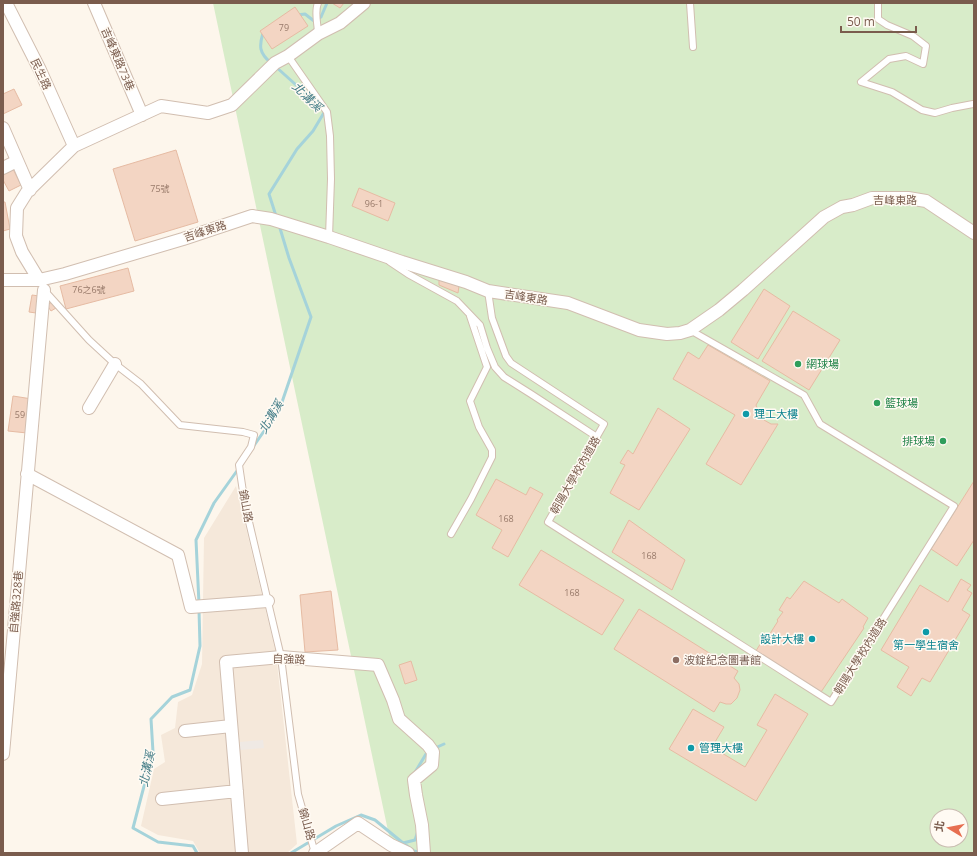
<svg xmlns="http://www.w3.org/2000/svg" width="977" height="856" font-family="'Open Sans','Noto Sans TC',sans-serif">
<rect width="100%" height="100%" fill="#fdf6ec"/>
<path fill="#f5e8da" d="M 236,486 L 276,654 L 297,844 L 287,853 L 200,853 L 193,841 L 158,835 L 141,826 L 154,769 L 165,762 L 161,735 L 175,728 L 178,702 L 192,695 L 202,664 L 204,538 Z"/>
<path fill="#efe9e4" d="M 263,740 L 264,748 L 240,750 L 240,742 Z"/>
<path fill="#d8ecc9" fill-rule="evenodd" d="M 213,3 L 974,3 L 974,853 L 391,853 L 391,845 ZM 937,816 L 961,816 L 961,840 L 937,840 Z"/>
<g fill="none" stroke-linecap="round" stroke-linejoin="round">
<path stroke="#a5d3da" stroke-width="3" d="M 297,15 L 305,14 L 314,21 L 321,17 L 327,3
M 263,33 C 259,46 259,53 271,63
M 275,66 L 325,111 L 313,131 L 297,149 L 269,194 L 276,216
M 253,447 L 280,408 L 311,317 L 289,258 L 279,225
M 199,604 L 196,540 L 214,503 L 239,468
M 433,749 L 444,744
M 414,774 L 426,754 L 428,752
M 403,843 L 414,851 L 422,853
M 197,853 L 193,846 L 158,842 L 133,828 L 153,752 L 151,719 L 172,697 L 190,690 L 200,646 L 199,610
M 291,853 L 336,826 L 361,815 L 375,820 L 403,843 L 415,840 L 418,831"/>
</g>
<path fill="#f3d5c3" stroke="#e6bba3" d="M 332,3 L 344,3 L 340,8 Z
M 295,7 L 308,26 L 272,49 L 260,31 Z
M 14,89 L 22,105 L 3,114 L 3,94 Z
M 176,150 L 198,222 L 135,241 L 113,169 Z
M 13,169 L 21,185 L 9,191 L 3,180 L 3,175 Z
M 359,188 L 395,203 L 388,221 L 352,206 Z
M 3,202 L 5,202 L 10,229 L 3,231 Z
M 128,268 L 134,291 L 66,309 L 60,286 Z
M 439,280 L 459,286 L 458,293 L 439,285 Z
M 764,289 L 790,306 L 758,359 L 731,342 Z
M 32,295 L 39,296 L 36,313 L 29,312 Z
M 52,302 L 56,308 L 51,311 L 47,305 Z
M 793,311 L 840,340 L 809,390 L 762,361 Z
M 708,345 L 770,381 L 756,405 L 759,413 L 764,420 L 771,424 L 778,424 L 741,485 L 706,464 L 735,415 L 673,379 L 688,352 L 699,359 Z
M 13,396 L 32,399 L 27,433 L 8,431 Z
M 658,408 L 690,429 L 639,510 L 610,493 L 625,465 L 620,463 L 628,450 L 633,454 Z
M 496,479 L 526,495 L 530,487 L 543,494 L 508,557 L 492,548 L 502,530 L 476,515 Z
M 974,481 L 974,540 L 957,566 L 931,549 Z
M 629,520 L 685,560 L 672,590 L 612,552 Z
M 541,550 L 624,600 L 602,635 L 519,585 Z
M 961,579 L 971,585 L 967,590 L 972,593 L 962,610 L 970,615 L 930,682 L 922,678 L 911,696 L 897,687 L 909,667 L 881,650 L 920,585 L 948,602 Z
M 804,581 L 839,603 L 842,599 L 868,618 L 863,627 L 864,628 L 819,695 L 754,654 L 764,638 L 766,640 L 778,621 L 777,620 L 783,612 L 779,610 L 787,597 L 790,599 Z
M 331,591 L 338,650 L 305,652 L 300,595 Z
M 639,609 L 738,671 L 734,678 L 739,684 L 740,690 L 737,698 L 731,704 L 726,704 L 720,702 L 714,712 L 614,649 Z
M 411,661 L 417,680 L 405,684 L 399,665 Z
M 775,694 L 808,714 L 756,801 L 669,749 L 693,709 L 724,727 L 712,747 L 745,767 L 767,730 L 757,725 Z"/>
<g fill="none" stroke-linecap="round" stroke-linejoin="round">
<defs>
<path id="lane" d="M 690,3 L 693,47
M 878,3 L 878,19 L 887,25 L 913,36 L 926,46 L 923,64 L 906,56 L 889,59 L 861,82 L 892,92 L 922,110 L 935,113 L 952,108 L 973,104
M 318,34 C 318,24 314,12 318,3
M 288,56 L 327,112 L 330,136 L 331,179 L 329,237
M 390,262 L 408,274 L 457,301 L 480,325 L 487,348 L 495,367 L 504,377 L 531,394 L 597,437
M 44,290 L 89,340 L 115,364 L 141,384 L 180,425 L 243,432 L 254,435 L 251,447 L 239,465 L 245,505 L 281,657 L 298,794 L 315,853
M 488,291 L 492,318 L 506,356 L 511,363 L 604,424 L 548,522 L 831,702 L 954,506 L 820,424 L 804,395 L 690,330
M 451,534 L 471,499 L 492,457 L 492,450 L 479,427 L 470,401 L 487,367 L 470,316"/>
<path id="street" d="M 6,3 L 40,70 L 74,146
M 94,3 L 142,115
M 3,128 L 30,190
M 3,168 L 17,161
M 3,280 L 39,280 L 65,274 L 183,239 L 252,216 L 271,219 L 329,237 L 402,262 L 466,282 L 488,291 L 568,303 L 639,330 L 667,334 L 680,333 L 690,330 L 719,310 L 743,290 L 824,217 L 842,207 L 853,205 L 872,198 L 908,198 L 926,201 L 974,233
M 39,280 L 22,252 L 16,236 L 17,208 L 27,192 L 74,146 L 161,106 L 208,113 L 232,105 L 275,63 L 288,56 L 318,34 L 340,23 L 364,3
M 89,408 L 115,364
M 27,474 L 178,555 L 191,607 L 268,601
M 185,731 L 231,726
M 3,754 L 44,290
M 162,799 L 237,791
M 242,853 L 226,662 L 281,657 L 378,665 L 393,700 L 399,719 L 428,745 L 433,752 L 432,765 L 414,780 L 416,795 L 422,825 L 424,853
M 315,853 L 358,823 L 391,845 L 408,853"/>
</defs>
<use href="#lane" stroke="#d1beb0" stroke-width="8"/>
<use href="#street" stroke="#d1beb0" stroke-width="14"/>
<use href="#lane" stroke="#fff" stroke-width="6"/>
<use href="#street" stroke="#fff" stroke-width="12"/>
</g>
<g fill="#2e9e5b" stroke="#fffaf3" stroke-width="1.5">
<circle cx="798" cy="364" r="4"/>
<circle cx="877" cy="403" r="4"/>
<circle cx="943" cy="441" r="4"/>
</g>
<g fill="#0f9aa8" stroke="#fffaf3" stroke-width="1.5">
<circle cx="746" cy="414" r="4"/>
<circle cx="926" cy="632" r="4"/>
<circle cx="812" cy="639" r="4"/>
<circle cx="691" cy="748" r="4"/>
</g>
<circle fill="#8d6e63" stroke="#fffaf3" stroke-width="1.5" cx="676" cy="660" r="4"/>
<g text-anchor="middle" stroke-width="3" stroke-linejoin="round" paint-order="stroke">
<g font-size="9" fill="#987a6a">
<text x="284" y="31">79</text>
<text x="160" y="192">75號</text>
<text x="374" y="207">96-1</text>
<text x="89" y="293">76之6號</text>
<text x="20" y="418">59</text>
<text x="506" y="522">168</text>
<text x="649" y="559">168</text>
<text x="572" y="596">168</text>
</g>
<g font-size="11" fill="#7a5c4d" stroke="#fffaf3">
<text transform="translate(118 59) rotate(67)" y="4">吉峰東路73巷</text>
<text transform="translate(41 74) rotate(65)" y="4">民生路</text>
<text x="895" y="204">吉峰東路</text>
<text transform="translate(205 231) rotate(-18)" y="4">吉峰東路</text>
<text transform="translate(526 297) rotate(9)" y="4">吉峰東路</text>
<text transform="translate(575 475) rotate(-60)" y="4">朝陽大學校內道路</text>
<text transform="translate(246 506) rotate(79)" y="4">錦山路</text>
<text transform="translate(16 602) rotate(-85)" y="4">自強路328巷</text>
<text transform="translate(860 656) rotate(-58)" y="4">朝陽大學校內道路</text>
<text transform="translate(289 659) rotate(2)" y="4">自強路</text>
<text transform="translate(307 824) rotate(74)" y="4">錦山路</text>
</g>
<g font-size="11" fill="#27864d" stroke="#fffaf3" text-anchor="start">
<text x="806" y="368">網球場</text>
<text x="885" y="407">籃球場</text>
<text x="935" y="445" text-anchor="end">排球場</text>
</g>
<g font-size="11" fill="#0d838f" stroke="#fffaf3" text-anchor="start">
<text x="754" y="418">理工大樓</text>
<text x="804" y="643" text-anchor="end">設計大樓</text>
<text x="926" y="649" text-anchor="middle">第一學生宿舍</text>
<text x="699" y="752">管理大樓</text>
</g>
<g font-size="11" fill="#785e54" stroke="#fffaf3" text-anchor="start">
<text x="684" y="664">波錠紀念圖書館</text>
</g>
<g font-size="12" font-style="italic" fill="#437c86" stroke="#fffaf3">
<text transform="translate(307 97) rotate(44)" y="4">北溝溪</text>
<text transform="translate(271 417) rotate(-59)" y="4">北溝溪</text>
<text transform="translate(147 769) rotate(-78)" y="4">北溝溪</text>
</g>
</g>
<rect width="977" height="856" fill="none" stroke="#7a5c4d" stroke-width="8"/>
<g transform="translate(949 828) rotate(280)"><circle r="19" fill="#fffaf3" stroke="#cabbb1"/>
<path d="M0-3L7 15L0 10L-7 15Z" fill="#e76f51"/>
<text y="-6" font-size="11" font-weight="bold" text-anchor="middle" fill="#7a5c4d">北</text>
</g>
<path d="M841 26v6h75v-6" fill="none" stroke="#7a5c4d" stroke-width="2"/>
<text x="847" y="26" font-size="12" fill="#7a5c4d" stroke="#fffaf3" stroke-width="3" paint-order="stroke">50 m</text>
</svg>
